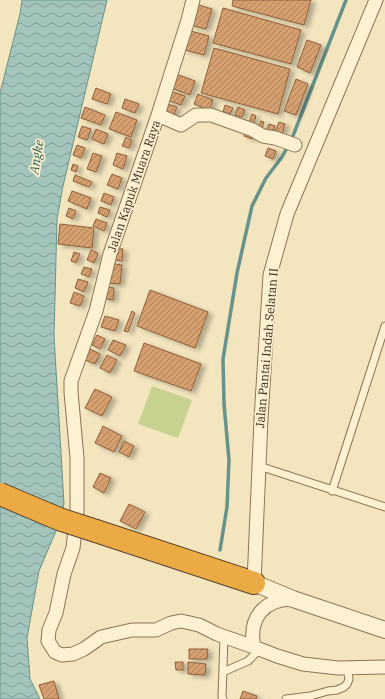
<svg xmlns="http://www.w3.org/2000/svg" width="385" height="699" font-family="'IBM Plex Serif',serif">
<defs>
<pattern id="water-waves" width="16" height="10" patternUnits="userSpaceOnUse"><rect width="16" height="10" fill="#a2c4bb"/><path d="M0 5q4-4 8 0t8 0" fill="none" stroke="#859f97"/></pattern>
<pattern id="building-hatch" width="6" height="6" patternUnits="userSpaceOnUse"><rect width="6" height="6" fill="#d59f70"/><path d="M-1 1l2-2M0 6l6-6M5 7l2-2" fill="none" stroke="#ae825b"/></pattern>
<filter id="shadow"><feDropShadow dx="4.5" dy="2.5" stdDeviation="2" flood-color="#0004"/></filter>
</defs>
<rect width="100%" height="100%" fill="#f3e5be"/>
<path fill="#c7d291" d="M 152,386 L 192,400 L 178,438 L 138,424 Z"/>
<path fill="url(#water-waves)" stroke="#68938a" d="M 22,0 L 107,0 L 63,186 L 57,219 L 54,336 L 64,504 L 56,531 L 39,571 L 27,638 L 30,679 L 40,699 L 0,699 L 0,93 L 20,14 Z"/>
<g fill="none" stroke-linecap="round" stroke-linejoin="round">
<path stroke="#68938a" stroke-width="3.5" d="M 291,141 L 346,0
M 220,550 L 227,507 L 229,460 L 224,404 L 223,359 L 237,273 L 252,206 L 266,178 L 282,157 L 288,146"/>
</g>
<path fill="url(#building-hatch)" stroke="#8f5f38" filter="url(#shadow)" d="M 233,0 L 311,0 L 304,25 L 232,6 Z
M 196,4 L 212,9 L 206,29 L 190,25 Z
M 223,8 L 301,30 L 291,64 L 213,43 Z
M 187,30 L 209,36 L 204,55 L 182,49 Z
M 307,40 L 321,45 L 310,73 L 297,67 Z
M 214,48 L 290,69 L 278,114 L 201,93 Z
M 176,74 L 195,81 L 190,95 L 171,88 Z
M 296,79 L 308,84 L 296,115 L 284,111 Z
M 96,88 L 111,94 L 107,104 L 92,99 Z
M 170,91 L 185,96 L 181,105 L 167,100 Z
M 198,94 L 213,100 L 209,110 L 194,104 Z
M 125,99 L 139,104 L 135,113 L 122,108 Z
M 164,103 L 177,107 L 173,117 L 160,113 Z
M 225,105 L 233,108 L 230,114 L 223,112 Z
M 85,107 L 105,115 L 101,125 L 81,118 Z
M 238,107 L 245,110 L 242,117 L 235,115 Z
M 116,112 L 137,120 L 131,137 L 109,129 Z
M 252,114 L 256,116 L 254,123 L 249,122 Z
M 261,121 L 264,122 L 262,128 L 259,127 Z
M 279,122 L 285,124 L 282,135 L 275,132 Z
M 269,124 L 275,126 L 271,136 L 266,134 Z
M 82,126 L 91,129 L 87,140 L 78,137 Z
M 96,129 L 108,134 L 104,144 L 92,139 Z
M 246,130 L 254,133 L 252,139 L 244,136 Z
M 126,137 L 132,140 L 129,148 L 122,146 Z
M 77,145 L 85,148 L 81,158 L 73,155 Z
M 268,148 L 276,151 L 273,159 L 265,156 Z
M 93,153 L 102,156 L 96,172 L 87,169 Z
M 117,153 L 127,156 L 123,169 L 113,165 Z
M 73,164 L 78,166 L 76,172 L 71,170 Z
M 112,174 L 122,178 L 118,189 L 107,185 Z
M 75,175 L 92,182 L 89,187 L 73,181 Z
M 72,191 L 91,198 L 87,209 L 68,201 Z
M 104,193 L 114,197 L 111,205 L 101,201 Z
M 100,207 L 110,210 L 107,217 L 98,213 Z
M 69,208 L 76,211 L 73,219 L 66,216 Z
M 96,219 L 107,223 L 104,231 L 93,226 Z
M 60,224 L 94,228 L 92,248 L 58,244 Z
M 115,248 L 123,249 L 122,261 L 114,260 Z
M 91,250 L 98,253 L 94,263 L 87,260 Z
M 74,252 L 80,254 L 76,263 L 71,261 Z
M 109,263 L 122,265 L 120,284 L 106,283 Z
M 84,267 L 92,269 L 89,277 L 81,274 Z
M 78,279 L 88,282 L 84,292 L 75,288 Z
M 103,286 L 114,288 L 113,300 L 102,298 Z
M 150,290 L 208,312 L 195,348 L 137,326 Z
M 74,292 L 84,296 L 80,306 L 70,303 Z
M 132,311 L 135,313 L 128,332 L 124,331 Z
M 105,316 L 119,320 L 115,331 L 101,327 Z
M 97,335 L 105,339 L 100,349 L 92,345 Z
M 113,340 L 126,345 L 120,356 L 108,350 Z
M 144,343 L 201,364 L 191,391 L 134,371 Z
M 90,349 L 100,354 L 95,364 L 85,360 Z
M 107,355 L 117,360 L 110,373 L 100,368 Z
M 95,389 L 112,397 L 102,416 L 85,408 Z
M 103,426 L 122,436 L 114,452 L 95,443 Z
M 124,441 L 134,446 L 129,457 L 119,452 Z
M 100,473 L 111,478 L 104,493 L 93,487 Z
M 129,504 L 145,512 L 136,529 L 120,521 Z
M 189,649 L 208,649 L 207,659 L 189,659 Z
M 175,662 L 183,662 L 183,670 L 176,670 Z
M 188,662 L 206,664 L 205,675 L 188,674 Z
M 54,681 L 59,699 L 44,699 L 39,685 Z
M 243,691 L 257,696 L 256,699 L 240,699 Z"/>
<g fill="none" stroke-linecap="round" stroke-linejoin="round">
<defs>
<path id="service" d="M 259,466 L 385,507
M 332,491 L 385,326
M 223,672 L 248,661 L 260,649
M 223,699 L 222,697 L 224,636
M 286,699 L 310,696 L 328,691 L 337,690 L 344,687 L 347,684 L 349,679 L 347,668"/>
<path id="minor" d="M 193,0 L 188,20 L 158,115 L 110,254 L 96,311 L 71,381 L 71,392 L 77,458 L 77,512 L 73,548 L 64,574 L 56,613 L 49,630 L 48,641 L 55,652 L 62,655 L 73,654 L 84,649 L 101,637 L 132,630 L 156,630 L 171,623 L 181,621 L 199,625 L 217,634 L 254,647 L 277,656 L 303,664 L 338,668 L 385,667
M 158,115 L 181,125 L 196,115 L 211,115 L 253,130 L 263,136 L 275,138 L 295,145
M 254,583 L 261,419 L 270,275 L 287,214 L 376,0
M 254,647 C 248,618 264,599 293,599"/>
<path id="tertiary" d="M 254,583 L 293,599 L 385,630"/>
<path id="motorway" d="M 96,531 L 254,583"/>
</defs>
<use href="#service" stroke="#8d7555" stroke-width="9"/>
<use href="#minor" stroke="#8d7555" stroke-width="15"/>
<use href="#tertiary" stroke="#8d7555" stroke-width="18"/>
<use href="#motorway" stroke="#5a432a" stroke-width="24"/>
<use href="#service" stroke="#fcf2d2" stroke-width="7"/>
<use href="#minor" stroke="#fcf2d2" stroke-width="13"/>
<use href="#tertiary" stroke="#fcf2d2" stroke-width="16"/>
<use href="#motorway" stroke="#ecaa45" stroke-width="22"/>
<defs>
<path id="motorway-bridge" d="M 0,494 L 59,519 L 96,531"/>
</defs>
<use href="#motorway-bridge" stroke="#5a432a" stroke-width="24" stroke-linecap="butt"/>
<use href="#motorway-bridge" stroke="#ecaa45" stroke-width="22"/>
</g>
<g text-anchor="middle" stroke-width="3.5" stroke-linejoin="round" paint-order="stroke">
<g font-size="12" fill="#3b2c1b" stroke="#f9efcf">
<text transform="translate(134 186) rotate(-71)" y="4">Jalan Kapuk Muara Raya</text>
<text transform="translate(267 348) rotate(-85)" y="4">Jalan Pantai Indah Selatan II</text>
</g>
<g font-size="13" font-style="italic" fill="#295c5b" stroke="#f9efcf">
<text transform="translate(36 157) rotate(-81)" y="5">Angke</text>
</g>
</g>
</svg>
